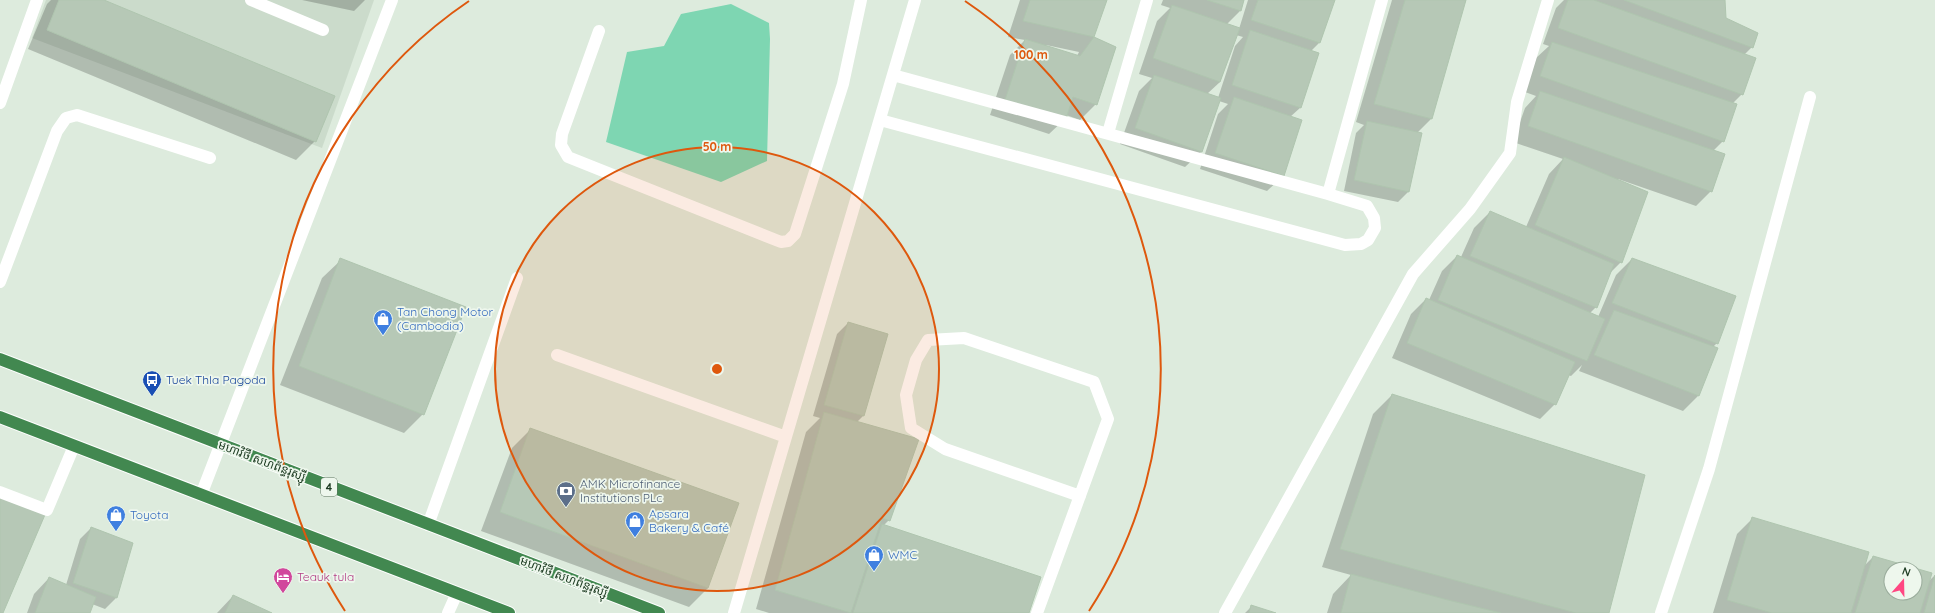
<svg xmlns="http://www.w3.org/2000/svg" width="1935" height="613" font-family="Quicksand,'Noto Sans Khmer',sans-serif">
<rect width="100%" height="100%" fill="#ddebdd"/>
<path fill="#cbdbcb" d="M 46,0 L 374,0 L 322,148 L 32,38 Z"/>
<path fill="#7ed6b2" d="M 731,4 L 769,23 L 770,39 L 767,161 L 721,182 L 606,142 L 627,52 L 664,46 L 681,14 Z"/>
<path fill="#0003" fill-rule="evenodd" d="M 51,0 L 101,0 L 315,141 L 296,160 L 28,49 L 47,4 Z
M 302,0 L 365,0 L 354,11 Z
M 1020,0 L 1106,0 L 1093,37 L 1115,47 L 1096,104 L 1080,120 L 1066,115 L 1065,119 L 1049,134 L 990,115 L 1010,55 L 1025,40 L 1008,37 ZM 1046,45 L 1079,52 L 1077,56 L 1046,46 Z
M 1163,0 L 1243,0 L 1240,11 L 1226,25 L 1239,29 L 1248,0 L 1334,0 L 1320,42 L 1311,51 L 1318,53 L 1300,108 L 1290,117 L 1283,176 L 1267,191 L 1200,169 L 1218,114 L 1228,104 L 1219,101 L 1201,152 L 1185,167 L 1120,144 L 1139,91 L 1152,78 L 1139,74 L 1157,21 L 1170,8 L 1161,5 ZM 1236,35 L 1243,37 L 1235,46 L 1218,98 L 1207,94 L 1220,82 Z
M 1392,0 L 1465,0 L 1431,119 L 1417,133 L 1409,191 L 1398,202 L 1344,191 L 1356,133 L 1364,125 L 1356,122 Z
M 1564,0 L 1724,0 L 1725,18 L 1752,47 L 1744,55 L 1742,94 L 1732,104 L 1723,141 L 1713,151 L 1711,191 L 1696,206 L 1618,179 L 1621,262 L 1609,274 L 1596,307 L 1590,313 L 1598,317 L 1616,275 L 1632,259 L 1717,343 L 1713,347 L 1699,395 L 1683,411 L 1579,371 L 1582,365 L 1571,376 L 1568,375 L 1555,404 L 1540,419 L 1392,358 L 1411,314 L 1426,299 L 1429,300 L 1442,271 L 1457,256 L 1461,257 L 1474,228 L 1490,212 L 1526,227 L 1549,174 L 1563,159 L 1513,142 L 1525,108 L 1536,96 L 1525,92 L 1536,58 L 1549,46 L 1543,44 L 1556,8 Z
M 341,260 L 423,414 L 404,433 L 280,385 L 322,278 Z
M 848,323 L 886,334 L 863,416 L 857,422 L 889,520 L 883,526 L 1028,613 L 769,613 L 756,609 L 806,432 L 820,418 L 813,416 L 837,334 Z
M 1392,395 L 1608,613 L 1327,613 L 1333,594 L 1351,575 L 1322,567 L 1373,414 Z
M 531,429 L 708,588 L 689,607 L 481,531 L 512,448 Z
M 1753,518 L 1864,566 L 1873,557 L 1914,569 L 1891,569 L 1891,593 L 1915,593 L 1915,569 L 1929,581 L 1935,575 L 1935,613 L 1713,613 L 1737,534 Z
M 91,528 L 132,544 L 116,598 L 105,609 L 92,604 L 89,613 L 27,613 L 34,594 L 49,578 L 66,585 L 80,539 Z
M 233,596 L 270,613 L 217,613 Z
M 1252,606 L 1273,613 L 1245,613 Z"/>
<path fill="#b6c8b6" stroke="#afc5af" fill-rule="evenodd" d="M 59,0 L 104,0 L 335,96 L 316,142 L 47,30 Z
M 1030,0 L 1107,0 L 1094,37 L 1023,21 Z
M 1207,0 L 1244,0 L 1241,11 Z
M 1258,0 L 1335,0 L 1320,43 L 1251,20 Z
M 1405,0 L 1466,0 L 1432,119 L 1374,104 Z
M 1568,0 L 1594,0 L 1756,58 L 1743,95 L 1558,28 Z
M 1624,0 L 1725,0 L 1726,18 L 1758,33 L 1753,48 Z
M 1172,5 L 1240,28 L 1220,82 L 1153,58 Z
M 1250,30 L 1319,53 L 1301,108 L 1232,85 Z
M 1094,37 L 1116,47 L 1097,105 L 1073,97 L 1066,119 L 1005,100 L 1025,39 L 1080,56 Z
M 1552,42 L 1737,104 L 1724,142 L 1540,76 Z
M 1154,75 L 1221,98 L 1202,152 L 1135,128 Z
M 1540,91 L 1725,154 L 1712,192 L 1528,126 Z
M 1234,97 L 1302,120 L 1284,176 L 1215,153 Z
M 1367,121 L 1422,133 L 1409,192 L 1354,180 Z
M 1564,157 L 1648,192 L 1622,263 L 1535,225 Z
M 1490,211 L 1614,264 L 1597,308 L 1470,256 Z
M 1457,255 L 1605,319 L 1587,361 L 1438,300 Z
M 340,258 L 466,307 L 424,415 L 299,366 Z
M 1632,258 L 1736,296 L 1718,344 L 1612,303 Z
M 1426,298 L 1575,362 L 1556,405 L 1407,343 Z
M 1614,310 L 1718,348 L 1699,396 L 1594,355 Z
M 848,322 L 888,334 L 864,416 L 824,405 Z
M 1392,394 L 1645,475 L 1609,613 L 1576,613 L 1340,549 Z
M 824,412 L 919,439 L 890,521 L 882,518 L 851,613 L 775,590 Z
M 530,428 L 739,503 L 708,588 L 500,512 Z
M 0,494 L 47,510 L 3,613 L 0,613 Z
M 1752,517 L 1869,552 L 1851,613 L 1772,613 L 1727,600 Z
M 882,524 L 1041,577 L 1029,613 L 853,613 Z
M 91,527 L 133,543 L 117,598 L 73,583 Z
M 1873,556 L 1932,573 L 1920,613 L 1855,613 ZM 1891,569 L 1915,569 L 1915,593 L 1891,593 Z
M 1351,574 L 1448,600 L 1501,613 L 1341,613 Z
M 1935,575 L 1935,613 L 1924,613 Z
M 49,577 L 96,597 L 90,613 L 35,613 Z
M 233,595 L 272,613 L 225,613 Z
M 1251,605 L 1276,613 L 1249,613 Z"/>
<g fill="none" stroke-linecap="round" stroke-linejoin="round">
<defs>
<path id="trunk" d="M 0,359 L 659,613
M 0,417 L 509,613"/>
</defs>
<use href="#trunk" stroke="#fff" stroke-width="14"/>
<path stroke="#fff" stroke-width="12" d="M 251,0 L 323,30
M 599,31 L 562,134 L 561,145 L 568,157 L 781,242 L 788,241 L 795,234 L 843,84 L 861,0
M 0,282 L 57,131 L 66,118 L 77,115 L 210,158
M 0,492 L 47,510 L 74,446
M 201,495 L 392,0
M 428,525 L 517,278
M 1037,613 L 1108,419 L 1094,382 L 964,338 L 928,340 L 916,360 L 906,395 L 911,428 L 945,449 L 1080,496
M 1661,613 L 1709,469 L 1810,97"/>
<path stroke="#fff" stroke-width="12" d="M 0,103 L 37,0
M 880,120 L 1345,245 L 1361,244 L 1368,240 L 1375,228 L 1374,218 L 1367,206 L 1328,194 L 893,75
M 1108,133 L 1147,0
M 1328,194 L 1382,0
M 557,355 L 786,437
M 448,613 L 457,593
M 734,613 L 915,0
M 1225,613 L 1413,274 L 1470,209 L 1510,153 L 1517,102 L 1548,0"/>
<use href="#trunk" stroke="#428850" stroke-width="12"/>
</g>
<circle cx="717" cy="369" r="222" fill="#de580d" fill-opacity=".12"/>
<g fill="none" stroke="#de580d" stroke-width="2">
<circle cx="717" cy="369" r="222"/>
<path d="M345 611A444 444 0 0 1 469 1M965 1A444 444 0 0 1 1089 611"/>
</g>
<defs>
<symbol id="shop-pin" viewBox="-11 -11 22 30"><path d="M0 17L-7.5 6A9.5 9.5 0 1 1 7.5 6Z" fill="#3f7fe0" stroke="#eef7ed"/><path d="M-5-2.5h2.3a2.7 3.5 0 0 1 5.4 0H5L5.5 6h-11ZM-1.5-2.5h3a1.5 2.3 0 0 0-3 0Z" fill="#fff"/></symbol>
<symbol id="bus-pin" viewBox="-11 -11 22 30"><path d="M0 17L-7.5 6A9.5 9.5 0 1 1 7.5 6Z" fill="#1a4fb4" stroke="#eef7ed"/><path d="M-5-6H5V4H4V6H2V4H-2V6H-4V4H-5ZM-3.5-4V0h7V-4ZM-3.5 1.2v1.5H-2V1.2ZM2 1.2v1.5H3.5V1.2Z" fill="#fff"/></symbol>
<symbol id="bank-pin" viewBox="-11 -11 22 30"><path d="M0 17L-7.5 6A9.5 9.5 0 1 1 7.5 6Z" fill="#5c6f8a" stroke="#eef7ed"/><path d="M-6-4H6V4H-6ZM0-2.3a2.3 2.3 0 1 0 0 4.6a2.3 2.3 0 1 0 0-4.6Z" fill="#fff"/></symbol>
<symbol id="hotel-pin" viewBox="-11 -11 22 30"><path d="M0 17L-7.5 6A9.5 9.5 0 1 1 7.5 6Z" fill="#d1479c" stroke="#eef7ed"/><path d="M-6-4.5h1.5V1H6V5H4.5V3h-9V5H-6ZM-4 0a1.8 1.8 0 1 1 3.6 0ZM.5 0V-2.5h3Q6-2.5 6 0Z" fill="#fff"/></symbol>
</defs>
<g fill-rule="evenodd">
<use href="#shop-pin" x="372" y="308" width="22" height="30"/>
<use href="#bus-pin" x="141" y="369" width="22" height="30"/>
<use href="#bank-pin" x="555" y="480" width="22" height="30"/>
<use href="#shop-pin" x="105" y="504" width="22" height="30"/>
<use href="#shop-pin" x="624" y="510" width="22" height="30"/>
<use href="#shop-pin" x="863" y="544" width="22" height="30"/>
<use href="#hotel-pin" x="272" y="566" width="22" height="30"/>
</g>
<g text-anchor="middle" stroke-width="3.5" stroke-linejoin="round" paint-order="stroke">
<rect fill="#eef7ed" stroke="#5c735f" stroke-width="1" x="321" y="478" width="16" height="18" rx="3"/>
<g font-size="11" font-weight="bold" fill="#1d3b22">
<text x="329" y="491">4</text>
</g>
<g font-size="12" fill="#366cbe" stroke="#eef7ed" text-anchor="start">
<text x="397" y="316">Tan Chong Motor<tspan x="397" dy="14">(Cambodia)</tspan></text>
<text x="649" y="518">Apsara<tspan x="649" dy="14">Bakery &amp; Café</tspan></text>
<text x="130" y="519">Toyota</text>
<text x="888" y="559">WMC</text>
</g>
<g font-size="12" fill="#164399" stroke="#eef7ed" text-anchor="start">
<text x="166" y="384">Tuek Thla Pagoda</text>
</g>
<g font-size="12" fill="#1d3b22" stroke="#eef7ed">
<text transform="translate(262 461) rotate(21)" y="4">មហាវិថី សហព័ន្ធរុស្ស៊ី</text>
<text transform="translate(564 577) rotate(21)" y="4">មហាវិថី សហព័ន្ធរុស្ស៊ី</text>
</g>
<g font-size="12" fill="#4e5e75" stroke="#eef7ed" text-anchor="start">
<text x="580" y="488">AMK Microfinance<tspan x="580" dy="14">Institutions PLc</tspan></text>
</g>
<g font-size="12" fill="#b23c85" stroke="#eef7ed" text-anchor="start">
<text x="297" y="581">Teauk tula</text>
</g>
</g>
<circle cx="717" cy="369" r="6" fill="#de580d" stroke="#eef7ed" stroke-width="2"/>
<g font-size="12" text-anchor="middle" font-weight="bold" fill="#de580d" stroke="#eef7ed" stroke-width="3.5" stroke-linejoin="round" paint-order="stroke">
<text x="1031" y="59">100 m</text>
<text x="717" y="151">50 m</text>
</g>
<g transform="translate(1903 581) rotate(20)"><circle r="19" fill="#eef7ed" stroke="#9aac9c"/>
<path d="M0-3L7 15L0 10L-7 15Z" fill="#ff4782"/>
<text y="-6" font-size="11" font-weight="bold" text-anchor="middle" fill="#1d3b22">N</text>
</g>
</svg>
